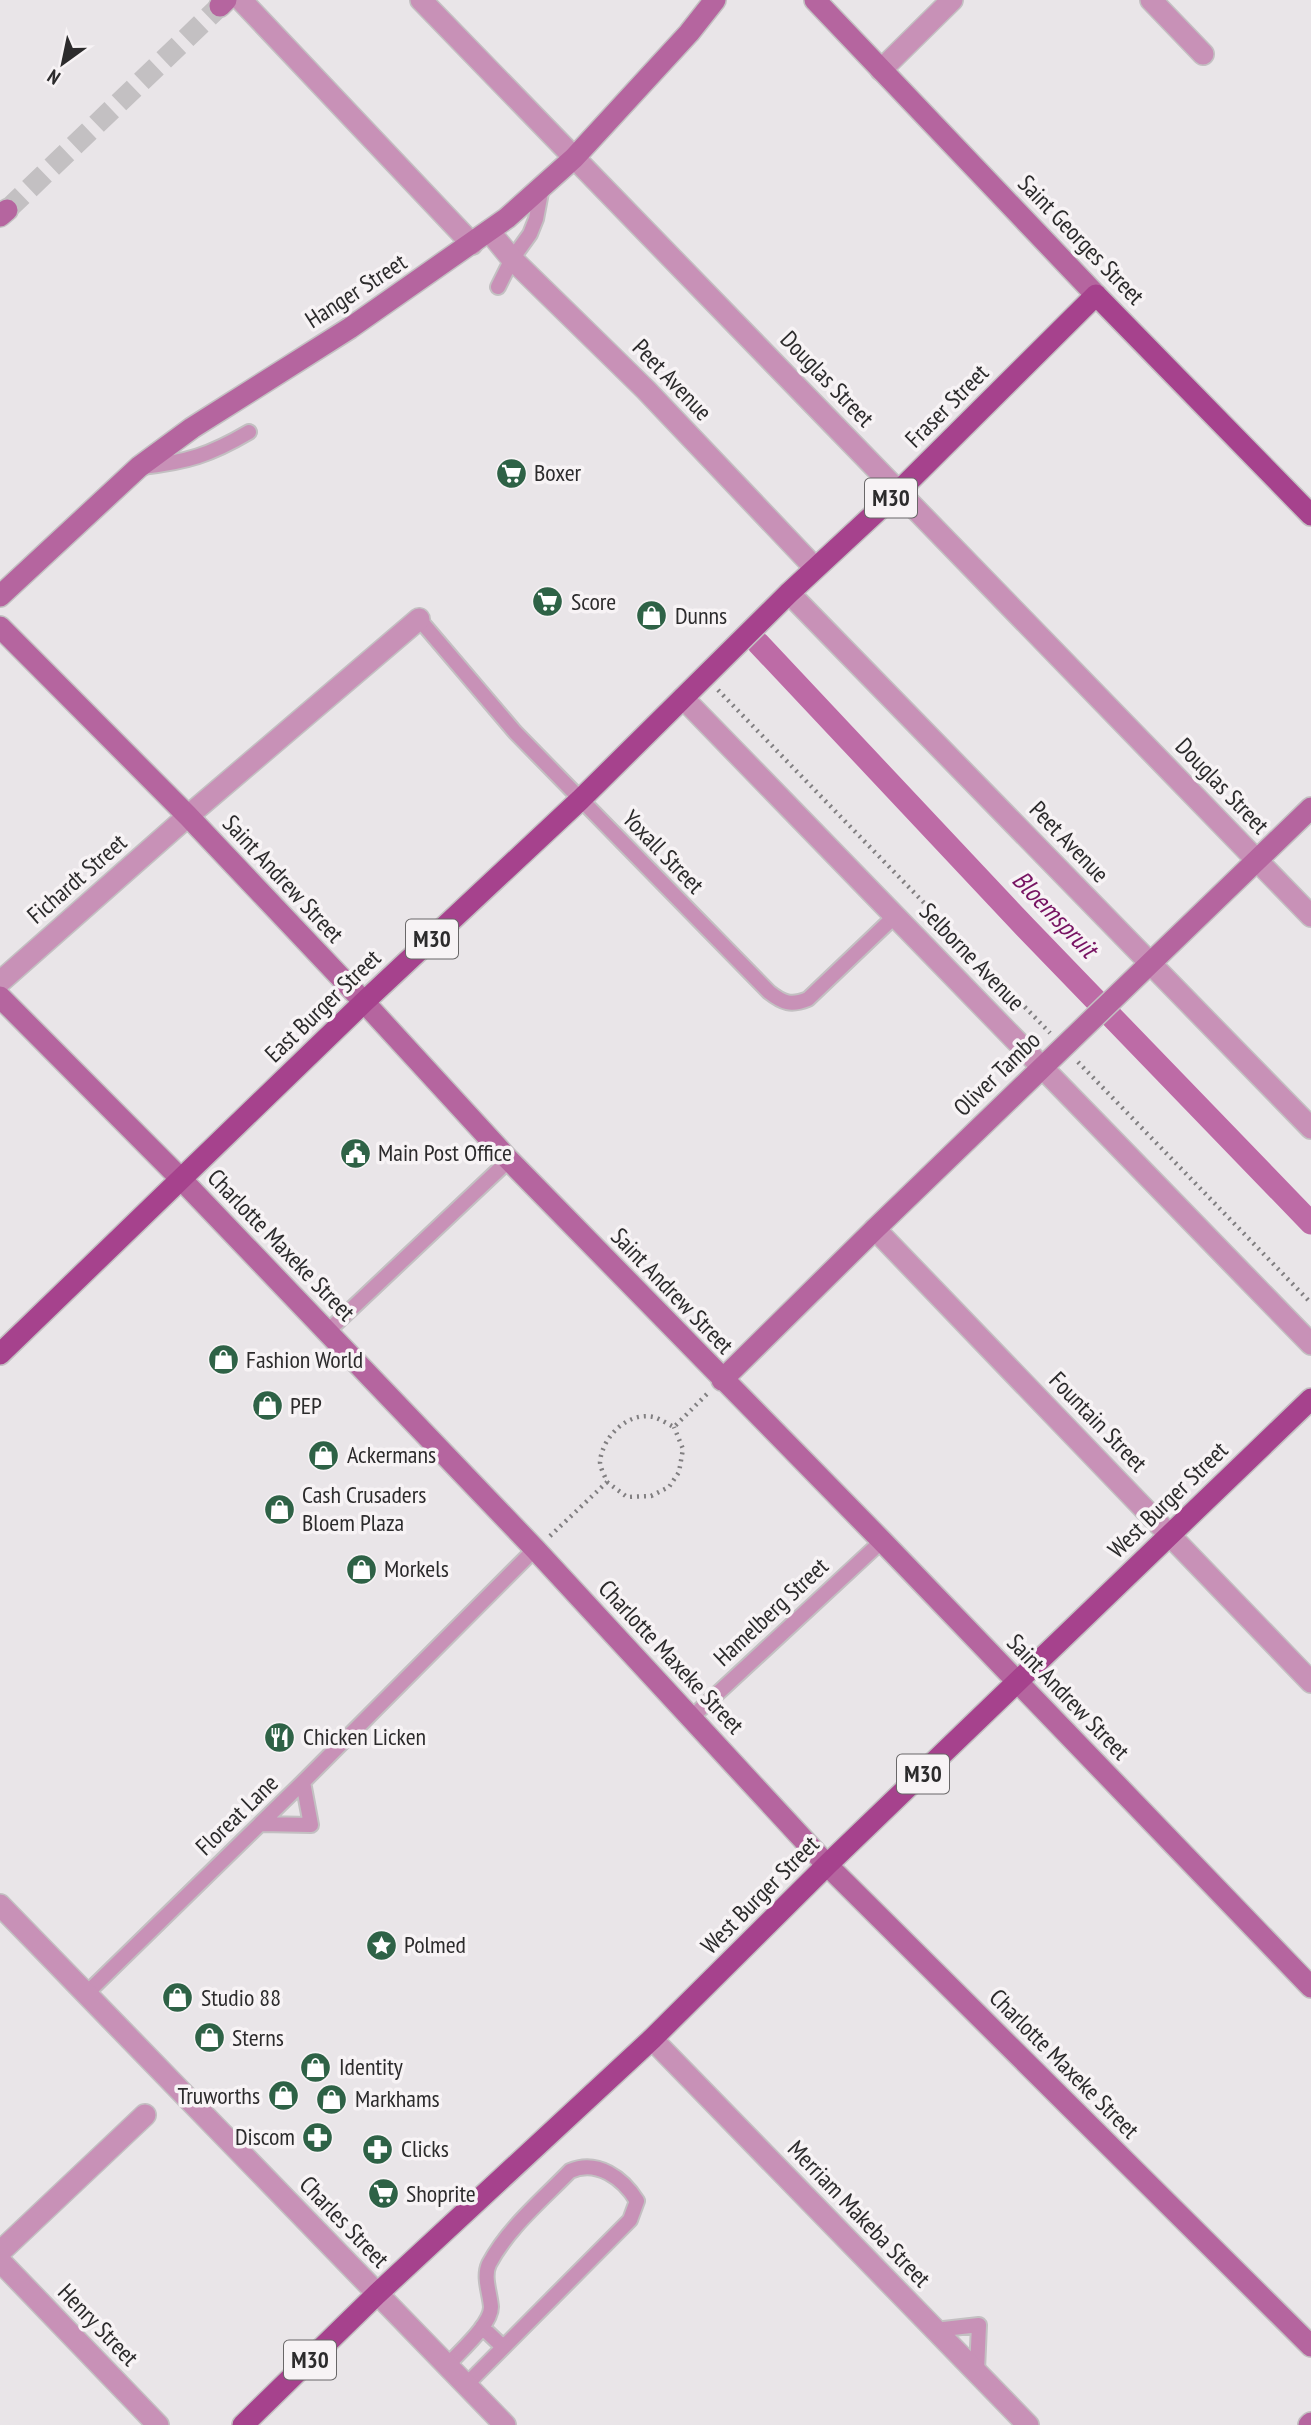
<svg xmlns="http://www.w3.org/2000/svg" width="1311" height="2425" font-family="'PT Sans Narrow',sans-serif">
<rect width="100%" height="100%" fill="#e9e5e8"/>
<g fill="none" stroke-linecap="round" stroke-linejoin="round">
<path stroke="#bd6ba6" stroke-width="23" d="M 758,643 L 1025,927 L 1311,1223"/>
<path stroke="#c3c0c2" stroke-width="21" stroke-dasharray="21 10" stroke-linecap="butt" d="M 7,210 L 220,6"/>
<defs>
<path id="lane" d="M 498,287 L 512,259 L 530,234 L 536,219 L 542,187
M 142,467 C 187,462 210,455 249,432
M 419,619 L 515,732 L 769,992 C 783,1003 791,1006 808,999 L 895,916
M 328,1331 L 509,1160
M 692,1717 L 882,1541
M 261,1824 L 311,1825 L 303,1782
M 87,1993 L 303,1782 L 535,1549
M 482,2327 L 503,2347
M 935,2330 L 979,2325 L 977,2370
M 447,2366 C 459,2352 491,2325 491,2307 C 490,2293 483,2277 489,2264 C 508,2228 542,2200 570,2171 C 597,2159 623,2178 637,2201 L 630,2220 L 466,2385"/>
<path id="street" d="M 241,0 L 472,244
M 421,0 L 1311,916
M 1151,0 L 1203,54
M 881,70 L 952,0
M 489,231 L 512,259 L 646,390 L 815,568
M 789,593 L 1311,1128
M 683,698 L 1311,1344
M 0,982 L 188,816 L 419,619
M 875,1229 L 1311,1682
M 0,1905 L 505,2425
M 652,2039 L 1028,2425
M 0,2252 L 145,2115
M 0,2261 L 158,2425"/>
<path id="secondary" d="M 815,0 L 1096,295
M 220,6 L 226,0
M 0,216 L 7,210
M 0,596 L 139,467 L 192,428 L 350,328 L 507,218 L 574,158 L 689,33 L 715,0
M 0,627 L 188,816 L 364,1002 L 509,1160 L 882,1541 L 1311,1987
M 0,997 L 181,1179 L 535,1549 L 827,1865 L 1311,2346
M 722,1380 L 875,1229 L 1311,808
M 1309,2425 L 1311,2423"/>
<path id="primary" d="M 0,1354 L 364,1002 L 580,800 L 789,593 L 899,491 L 1096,295 L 1311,515
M 243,2425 L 377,2294 L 652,2039 L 827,1865 L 1311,1399"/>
</defs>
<use href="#lane" stroke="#c3c0c2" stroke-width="18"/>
<use href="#street" stroke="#c3c0c2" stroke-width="24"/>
<use href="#secondary" stroke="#c3c0c2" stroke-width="24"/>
<use href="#primary" stroke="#c3c0c2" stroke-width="24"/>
<path stroke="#817f81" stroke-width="4.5" stroke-dasharray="2 5" stroke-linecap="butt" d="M 718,690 L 1050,1033
M 1078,1062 L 1311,1303
M 607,1482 L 627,1497 L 651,1496 L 669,1487 L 679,1472 L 683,1449 L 674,1427
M 550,1536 L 607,1482 C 605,1476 600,1468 600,1462 C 602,1437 628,1411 654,1417 C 660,1419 668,1424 674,1427 L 709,1392"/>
<use href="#lane" stroke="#c891b7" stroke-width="14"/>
<use href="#street" stroke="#c891b7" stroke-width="21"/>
<use href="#secondary" stroke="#b5659f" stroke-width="21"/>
<use href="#primary" stroke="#a6428d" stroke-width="21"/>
</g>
<defs>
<symbol id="supermarket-disc" viewBox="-11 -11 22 22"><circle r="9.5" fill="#2e6246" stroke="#f7f3f5"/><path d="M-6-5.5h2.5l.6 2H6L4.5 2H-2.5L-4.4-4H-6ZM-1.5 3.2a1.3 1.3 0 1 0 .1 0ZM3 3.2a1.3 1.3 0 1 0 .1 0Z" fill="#fff"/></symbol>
<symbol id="shop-disc" viewBox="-11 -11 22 22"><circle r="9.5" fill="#2e6246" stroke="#f7f3f5"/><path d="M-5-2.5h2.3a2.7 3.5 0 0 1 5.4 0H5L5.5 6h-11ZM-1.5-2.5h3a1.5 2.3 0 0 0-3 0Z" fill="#fff"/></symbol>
<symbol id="civic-disc" viewBox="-11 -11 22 22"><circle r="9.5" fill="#2e6246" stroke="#f7f3f5"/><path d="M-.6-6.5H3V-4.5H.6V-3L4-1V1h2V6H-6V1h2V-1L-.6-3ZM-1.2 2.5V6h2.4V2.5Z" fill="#fff"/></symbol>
<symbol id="restaurant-disc" viewBox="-11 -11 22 22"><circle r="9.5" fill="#2e6246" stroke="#f7f3f5"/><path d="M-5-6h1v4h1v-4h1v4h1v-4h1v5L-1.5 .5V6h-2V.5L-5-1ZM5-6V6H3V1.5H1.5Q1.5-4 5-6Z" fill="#fff"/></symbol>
<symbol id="sight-disc" viewBox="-11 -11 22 22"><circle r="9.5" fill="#2e6246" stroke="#f7f3f5"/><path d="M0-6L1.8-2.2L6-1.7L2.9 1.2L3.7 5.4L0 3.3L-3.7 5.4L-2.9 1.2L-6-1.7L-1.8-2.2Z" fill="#fff"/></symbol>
<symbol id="pharmacy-disc" viewBox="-11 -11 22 22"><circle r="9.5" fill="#2e6246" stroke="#f7f3f5"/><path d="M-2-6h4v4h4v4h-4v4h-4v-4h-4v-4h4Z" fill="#fff"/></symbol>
</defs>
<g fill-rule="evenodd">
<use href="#supermarket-disc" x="494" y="456" width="35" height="35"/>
<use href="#supermarket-disc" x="530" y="584" width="35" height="35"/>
<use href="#shop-disc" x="634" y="598" width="35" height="35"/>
<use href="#civic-disc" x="338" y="1136" width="35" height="35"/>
<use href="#shop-disc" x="206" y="1342" width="35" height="35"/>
<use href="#shop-disc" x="250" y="1388" width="35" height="35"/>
<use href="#shop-disc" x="306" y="1438" width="35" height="35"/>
<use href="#shop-disc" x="262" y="1492" width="35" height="35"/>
<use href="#shop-disc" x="344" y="1552" width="35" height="35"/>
<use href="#restaurant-disc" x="262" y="1720" width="35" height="35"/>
<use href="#sight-disc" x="364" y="1928" width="35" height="35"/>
<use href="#shop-disc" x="160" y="1980" width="35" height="35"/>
<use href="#shop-disc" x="192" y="2020" width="35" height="35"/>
<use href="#shop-disc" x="298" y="2050" width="35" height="35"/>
<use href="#shop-disc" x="266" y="2078" width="35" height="35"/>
<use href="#shop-disc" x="314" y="2082" width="35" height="35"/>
<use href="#pharmacy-disc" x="300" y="2120" width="35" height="35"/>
<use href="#pharmacy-disc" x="360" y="2132" width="35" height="35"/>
<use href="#supermarket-disc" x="366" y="2176" width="35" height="35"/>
</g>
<g text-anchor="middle" stroke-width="7" stroke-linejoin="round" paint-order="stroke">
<g fill="#f7f3f5" stroke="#696768" stroke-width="2">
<rect x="865" y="478.5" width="52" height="39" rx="5"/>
<rect x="406" y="919.5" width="52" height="39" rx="5"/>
<rect x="897" y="1754.5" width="52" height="39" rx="5"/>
<rect x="284" y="2340.5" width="52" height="39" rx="5"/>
</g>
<g font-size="23" font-weight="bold" fill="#2c2b2c">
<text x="891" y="506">M30</text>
<text x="432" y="947">M30</text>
<text x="923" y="1782">M30</text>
<text x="310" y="2368">M30</text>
</g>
<g font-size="24" fill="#2c2b2c" stroke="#f7f3f5">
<text transform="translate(1081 240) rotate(46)" y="8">Saint Georges Street</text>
<text transform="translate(356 291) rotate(-33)" y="8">Hanger Street</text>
<text transform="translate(827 379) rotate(46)" y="8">Douglas Street</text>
<text transform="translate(672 380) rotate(46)" y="8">Peet Avenue</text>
<text transform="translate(947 406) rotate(-45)" y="8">Fraser Street</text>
<text transform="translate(1222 786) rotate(46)" y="8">Douglas Street</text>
<text transform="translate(1069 842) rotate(46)" y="8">Peet Avenue</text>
<text transform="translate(663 852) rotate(46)" y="8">Yoxall Street</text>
<text transform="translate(77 879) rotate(-41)" y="8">Fichardt Street</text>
<text transform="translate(283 879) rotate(47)" y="8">Saint Andrew Street</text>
<text transform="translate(972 957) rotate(46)" y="8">Selborne Avenue</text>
<text transform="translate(323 1006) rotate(-44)" y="8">East Burger Street</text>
<text transform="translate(997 1074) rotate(-44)" y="8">Oliver Tambo</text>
<text transform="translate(281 1245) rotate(46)" y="8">Charlotte Maxeke Street</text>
<text transform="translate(672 1291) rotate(46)" y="8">Saint Andrew Street</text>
<text transform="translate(1098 1422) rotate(46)" y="8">Fountain Street</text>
<text transform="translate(1168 1500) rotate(-44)" y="8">West Burger Street</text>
<text transform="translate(771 1612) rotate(-43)" y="8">Hamelberg Street</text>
<text transform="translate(671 1657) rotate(47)" y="8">Charlotte Maxeke Street</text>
<text transform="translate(1068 1697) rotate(46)" y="8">Saint Andrew Street</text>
<text transform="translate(237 1815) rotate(-44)" y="8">Floreat Lane</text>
<text transform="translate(760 1895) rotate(-45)" y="8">West Burger Street</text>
<text transform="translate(1064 2064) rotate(45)" y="8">Charlotte Maxeke Street</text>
<text transform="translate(859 2214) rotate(46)" y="8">Merriam Makeba Street</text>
<text transform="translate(344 2222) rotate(46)" y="8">Charles Street</text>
<text transform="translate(98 2325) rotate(46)" y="8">Henry Street</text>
</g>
<g font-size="24" fill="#2c2b2c" stroke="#f7f3f5" text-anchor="start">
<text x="534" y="481">Boxer</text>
<text x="571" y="610">Score</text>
<text x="675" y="624">Dunns</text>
<text x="378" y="1161">Main Post Office</text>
<text x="246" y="1368">Fashion World</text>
<text x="290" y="1414">PEP</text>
<text x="347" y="1463">Ackermans</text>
<text x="302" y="1503">Cash Crusaders<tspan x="302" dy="28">Bloem Plaza</tspan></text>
<text x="384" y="1577">Morkels</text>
<text x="303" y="1745">Chicken Licken</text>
<text x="404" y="1953">Polmed</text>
<text x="201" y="2006">Studio 88</text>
<text x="232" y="2046">Sterns</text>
<text x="339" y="2075">Identity</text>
<text x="260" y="2104" text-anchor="end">Truworths</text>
<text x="355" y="2107">Markhams</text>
<text x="295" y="2145" text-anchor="end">Discom</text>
<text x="401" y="2157">Clicks</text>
<text x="406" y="2202">Shoprite</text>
</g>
<g font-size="26" font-style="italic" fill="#771362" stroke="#f7f3f5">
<text transform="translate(1055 914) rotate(46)" y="9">Bloemspruit</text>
</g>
</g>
<g transform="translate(63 63) rotate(213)" stroke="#f7f3f5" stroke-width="5" paint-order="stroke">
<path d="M0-5L12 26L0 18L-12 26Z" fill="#2c2b2c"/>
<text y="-10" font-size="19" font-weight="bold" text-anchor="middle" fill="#2c2b2c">N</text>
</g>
</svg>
